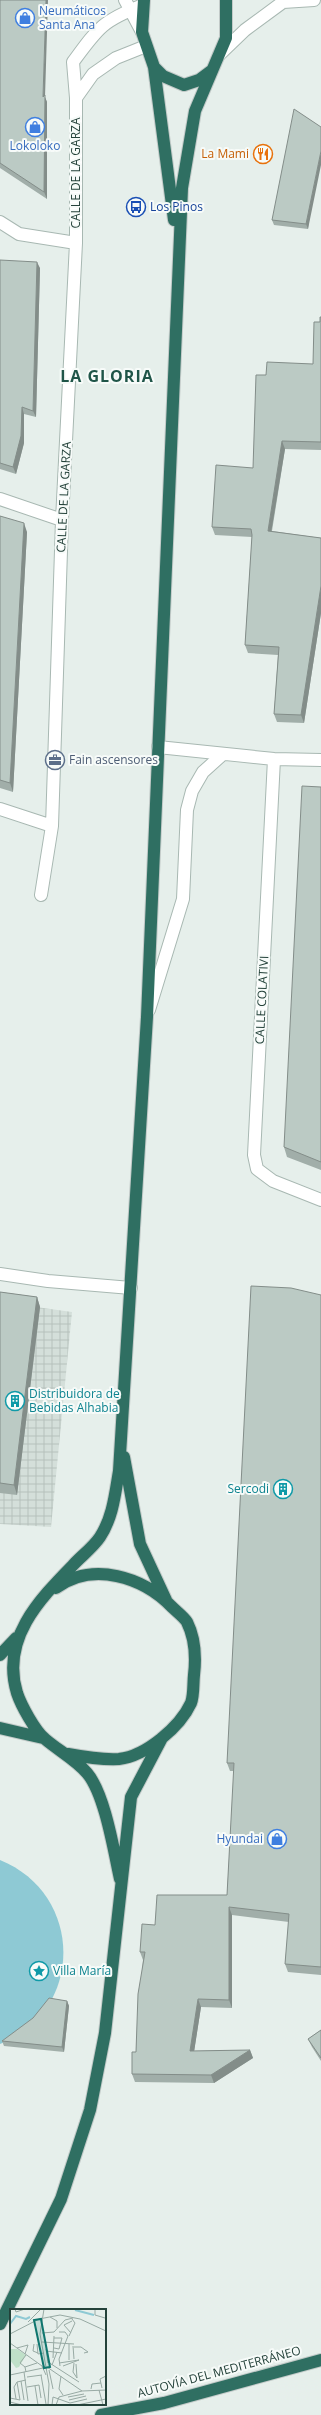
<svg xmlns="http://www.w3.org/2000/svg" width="321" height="2415" font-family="'Open Sans',sans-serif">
<defs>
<pattern id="industrial-grid" width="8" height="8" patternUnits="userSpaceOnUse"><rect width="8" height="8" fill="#d4dfda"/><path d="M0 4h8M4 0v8" fill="none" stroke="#b6c1bc"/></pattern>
</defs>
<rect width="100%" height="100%" fill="#e6efeb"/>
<path fill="url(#industrial-grid)" d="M 0,1302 L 72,1312 L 51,1527 L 0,1524 Z"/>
<path fill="#8ec9d4" d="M 0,1860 C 84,1894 85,2011 0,2044 Z"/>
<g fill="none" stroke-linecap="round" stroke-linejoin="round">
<defs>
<path id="minor" d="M 125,0 L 142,32
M 219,55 L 245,30 L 283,2 L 314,0
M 76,98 L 93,74 L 116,58 L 146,46
M 0,222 L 19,234 L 76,243
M 0,499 L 62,520
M 158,747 L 274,759 L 321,760
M 274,759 L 254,1155 L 257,1169 L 273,1181 L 321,1200
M 0,809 L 52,826
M 41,895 L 52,826 L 62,520 L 76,243 L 76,98 L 73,62 C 98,28 102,21 143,5
M 149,1010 L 183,899 L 187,810 L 192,791 L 203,772 L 223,754
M 0,1274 L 48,1281 L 131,1288"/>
<path id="highway" d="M 144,0 L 142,32 L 154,67 L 174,220
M 154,67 L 163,76 L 184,85 L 199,80 L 211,71
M 124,1457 L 140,1544 L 166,1600
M 56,1588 C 93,1561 143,1577 172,1607 C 176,1611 184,1617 187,1622 C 195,1638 196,1658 194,1675 C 193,1684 194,1695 191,1703 C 180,1727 146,1756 119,1759 C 101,1760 84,1757 68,1754
M 0,1655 L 16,1638
M 0,1728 L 43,1738
M 120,1879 C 114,1852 105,1794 87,1773 C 75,1759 59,1751 45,1739 C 35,1731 21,1705 17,1693 C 0,1637 42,1597 77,1561 C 84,1554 94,1546 100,1537 C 113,1517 115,1494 119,1471 L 147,1017 L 182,188 L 195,111 L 226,38 L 226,0
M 0,2324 L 61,2199 L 90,2110 L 105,2033 L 131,1797 L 162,1738
M 101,2415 L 164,2403 L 321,2360"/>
</defs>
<use href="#minor" stroke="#a8b8b2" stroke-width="14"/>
<use href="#highway" stroke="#c2cac8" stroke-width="14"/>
<use href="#minor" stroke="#fff" stroke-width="12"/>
<use href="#highway" stroke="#2f6f62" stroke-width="12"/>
</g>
<path fill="#a1aea9" d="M 0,0 L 47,102 L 47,199 L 0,168 Z
M 321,127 L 308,229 L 274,225 L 272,220 Z
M 0,260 L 40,268 L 36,417 L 24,414 L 24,443 L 16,474 L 0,469 Z
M 321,317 L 321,450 L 285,449 L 272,531 L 321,538 L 321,613 L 304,723 L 277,722 L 274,714 L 278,655 L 248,653 L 245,645 L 252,537 L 215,535 L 212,527 L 253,468 L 266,375 L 313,364 Z
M 0,516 L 27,532 L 13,792 L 0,788 Z
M 321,787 L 321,1170 L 287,1157 L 284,1147 Z
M 0,1292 L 37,1297 L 40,1307 L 17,1495 L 0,1493 Z
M 321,1295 L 321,1975 L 288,1972 L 285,1964 L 289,1922 L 232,1915 L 232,2008 L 201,2007 L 194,2051 L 250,2050 L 253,2058 L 214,2083 L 135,2082 L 132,2074 L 136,2052 L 143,1960 L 140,1952 L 155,1925 L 227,1895 L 234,1771 L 230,1771 L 227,1763 Z
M 67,2001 L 69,2006 L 64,2052 L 4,2046 L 2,2041 Z
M 321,2030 L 321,2061 L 312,2047 L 308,2039 Z"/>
<path fill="#838d89" d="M 46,0 L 48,0 L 45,97 L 47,102 L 47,199 L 44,192 L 43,97 Z
M 321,151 L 321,165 L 308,229 L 306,224 Z
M 37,262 L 40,268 L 36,417 L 33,411 Z
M 22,407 L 24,414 L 24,443 L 16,474 L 13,467 Z
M 282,441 L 285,449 L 270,539 L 268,531 Z
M 24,523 L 27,532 L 13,792 L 10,783 Z
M 321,586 L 321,613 L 304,723 L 301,715 Z
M 37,1297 L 40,1307 L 17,1495 L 14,1485 Z
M 229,1907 L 232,1915 L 232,2008 L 229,2000 Z
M 198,1999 L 201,2007 L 193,2059 L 190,2051 Z
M 67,2001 L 69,2006 L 64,2052 L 62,2047 Z
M 250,2050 L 253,2058 L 214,2083 L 211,2075 Z"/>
<path fill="#bbcac4" stroke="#838d89" d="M 0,0 L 46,0 L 43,97 L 45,95 L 44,192 L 0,163 Z
M 294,109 L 321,127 L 321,151 L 306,224 L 272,220 Z
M 0,260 L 37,262 L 33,411 L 22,407 L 21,436 L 13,467 L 0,463 Z
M 320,317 L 321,317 L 321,442 L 282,441 L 268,531 L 321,538 L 321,586 L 301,715 L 274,714 L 279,647 L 245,645 L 252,535 L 251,529 L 212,527 L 216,465 L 253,468 L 256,375 L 266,375 L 267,362 L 313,364 L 314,322 L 320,322 Z
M 0,516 L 24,523 L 10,783 L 0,780 Z
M 302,786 L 321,787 L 321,1162 L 284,1147 Z
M 251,1286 L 291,1288 L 321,1295 L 321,1967 L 285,1964 L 289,1914 L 229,1907 L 229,2000 L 198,1999 L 190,2051 L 250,2050 L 211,2075 L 132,2074 L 132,2052 L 136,2052 L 138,1994 L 145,1952 L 140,1952 L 142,1924 L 155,1925 L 157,1895 L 227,1895 L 234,1763 L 227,1763 Z
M 0,1292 L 37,1297 L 14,1485 L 0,1483 Z
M 49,1998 L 67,2001 L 62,2047 L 2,2041 L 33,2018 Z
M 321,2030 L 321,2058 L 308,2039 Z"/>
<defs>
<symbol id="shop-ring" viewBox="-11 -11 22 22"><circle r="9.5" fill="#f7fbf9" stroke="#3f7fe0" stroke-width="1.5"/><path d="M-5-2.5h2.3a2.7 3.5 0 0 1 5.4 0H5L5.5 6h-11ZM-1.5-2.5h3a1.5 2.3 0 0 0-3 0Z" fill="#3f7fe0"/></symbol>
<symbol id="restaurant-ring" viewBox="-11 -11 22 22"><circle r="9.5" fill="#f7fbf9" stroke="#e8710a" stroke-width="1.5"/><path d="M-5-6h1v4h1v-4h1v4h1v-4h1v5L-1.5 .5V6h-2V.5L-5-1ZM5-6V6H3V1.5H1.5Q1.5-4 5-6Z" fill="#e8710a"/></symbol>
<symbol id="bus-ring" viewBox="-11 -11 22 22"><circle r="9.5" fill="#f7fbf9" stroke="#1a4fb4" stroke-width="1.5"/><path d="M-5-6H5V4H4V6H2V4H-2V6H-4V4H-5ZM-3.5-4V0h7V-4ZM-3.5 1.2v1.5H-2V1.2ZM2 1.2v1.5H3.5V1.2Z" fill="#1a4fb4"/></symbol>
<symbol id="office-ring" viewBox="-11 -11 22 22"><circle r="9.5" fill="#f7fbf9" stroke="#5c6f8a" stroke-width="1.5"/><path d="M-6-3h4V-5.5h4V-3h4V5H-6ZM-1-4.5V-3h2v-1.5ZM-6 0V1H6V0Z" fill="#5c6f8a"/></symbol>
<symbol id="building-ring" viewBox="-11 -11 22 22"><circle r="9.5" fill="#f7fbf9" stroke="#0f9aa8" stroke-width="1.5"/><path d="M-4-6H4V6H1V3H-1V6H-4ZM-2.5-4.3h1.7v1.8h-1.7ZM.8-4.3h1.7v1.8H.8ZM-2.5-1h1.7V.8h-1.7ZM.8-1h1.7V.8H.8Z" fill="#0f9aa8"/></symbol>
<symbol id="sight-ring" viewBox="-11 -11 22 22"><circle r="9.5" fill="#f7fbf9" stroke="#0f9aa8" stroke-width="1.5"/><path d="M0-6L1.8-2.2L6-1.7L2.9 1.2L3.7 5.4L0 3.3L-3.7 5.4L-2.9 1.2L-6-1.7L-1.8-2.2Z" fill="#0f9aa8"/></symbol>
</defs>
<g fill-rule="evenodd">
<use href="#shop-ring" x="14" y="7" width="22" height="22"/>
<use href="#shop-ring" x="24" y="116" width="22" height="22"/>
<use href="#restaurant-ring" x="252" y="143" width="22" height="22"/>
<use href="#bus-ring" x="125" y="196" width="22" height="22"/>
<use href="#office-ring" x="44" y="749" width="22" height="22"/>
<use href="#building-ring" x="4" y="1390" width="22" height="22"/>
<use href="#building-ring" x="272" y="1478" width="22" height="22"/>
<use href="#shop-ring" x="266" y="1828" width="22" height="22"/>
<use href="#sight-ring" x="28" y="1960" width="22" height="22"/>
</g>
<g text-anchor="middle" stroke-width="4" stroke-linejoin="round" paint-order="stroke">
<g font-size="12" fill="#366cbe" stroke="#f7fbf9" text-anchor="start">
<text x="39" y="15">Neumáticos<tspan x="39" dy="14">Santa Ana</tspan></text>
<text x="35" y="150" text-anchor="middle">Lokoloko</text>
<text x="263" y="1843" text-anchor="end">Hyundai</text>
</g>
<g font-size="12" fill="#c56008" stroke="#f7fbf9" text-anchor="end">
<text x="249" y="158">La Mami</text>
</g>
<g font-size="12" fill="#24423a" stroke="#f7fbf9">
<text transform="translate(76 173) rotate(-90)" y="4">CALLE DE LA GARZA</text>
<text transform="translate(64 497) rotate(-87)" y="4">CALLE DE LA GARZA</text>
<text transform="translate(262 1000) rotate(-87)" y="4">CALLE COLATIVI</text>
<text transform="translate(219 2372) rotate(-15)" y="4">AUTOVÍA DEL MEDITERRÁNEO</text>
</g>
<g font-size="12" fill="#164399" stroke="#f7fbf9" text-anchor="start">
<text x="150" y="211">Los Pinos</text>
</g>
<g font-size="12" fill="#4e5e75" stroke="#f7fbf9" text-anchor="start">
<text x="69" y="764">Fain ascensores</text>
</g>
<g font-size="12" fill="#0d838f" stroke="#f7fbf9" text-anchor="start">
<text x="29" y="1398">Distribuidora de<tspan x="29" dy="14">Bebidas Alhabia</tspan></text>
<text x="269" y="1493" text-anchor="end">Sercodi</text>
<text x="53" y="1975">Villa María</text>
</g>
<g font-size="16" font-weight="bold" letter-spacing="1" fill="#1f5548" stroke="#f7fbf9">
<text x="107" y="382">LA GLORIA</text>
</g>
</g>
<g transform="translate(10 2309)">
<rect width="96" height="96" fill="#e6efeb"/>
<path d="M 1,40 L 7,40 L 16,46 L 9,58 L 6,59 L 0,51 Z" fill="#bfe0c8"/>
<path fill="none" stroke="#8ec9d4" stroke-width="2" d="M 65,1 L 84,6M 0,15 L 6,7 L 16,10 L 20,8"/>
<path fill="none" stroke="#98aaa4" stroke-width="1" d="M 5,0 L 6,3 L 15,0M 34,0 L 30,25 L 39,75 L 38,96M 85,0 L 85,6 L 95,9M 40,8 L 47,12 L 47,19M 18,13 L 31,0M 49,23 L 55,23 L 58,27 L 49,50 L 50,57M 32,24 L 44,23 L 55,11 L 63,9M 61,24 L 54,16 L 62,12M 0,25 L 29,10 L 50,6 L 70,10 L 96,22M 59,27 L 65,14 L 62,10M 32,33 L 64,35M 0,34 L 32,57 L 36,66M 24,35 L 23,42 L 28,44M 27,35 L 28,45 L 34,44M 59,35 L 59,51M 63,37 L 64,50M 64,38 L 71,38 L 78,43 L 74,44M 7,39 L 18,36 L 15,45M 44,39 L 49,40 L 52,29 L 44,29M 36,40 L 38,54M 36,42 L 52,44M 43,49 L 44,27M 38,53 L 69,73M 49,54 L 69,51M 64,54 L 63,63 L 67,69M 66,55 L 67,69M 42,56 L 47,43M 53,57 L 69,51M 15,58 L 27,54M 37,58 L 72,82 L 96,81M 39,61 L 43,80M 14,63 L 18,92M 16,63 L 15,58 L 10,54 L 16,46M 0,66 L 33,59M 31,66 L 36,95M 51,67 L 49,80 L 53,86M 17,68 L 32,66M 11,72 L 14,91M 25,77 L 28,96M 17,78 L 29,76 L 31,89M 92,79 L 90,70 L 96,67M 81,80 L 82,75 L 91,74M 89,81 L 93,96M 58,88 L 74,85M 0,89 L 10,91 L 7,73M 6,90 L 4,78 L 7,73 L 16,71M 59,91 L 76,87M 0,93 L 12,96M 42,96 L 43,88 L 60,94 L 77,90M 46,96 L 49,88 L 72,82M 67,96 L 96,90"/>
<path fill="#0f766e" fill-opacity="0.15" stroke="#0f766e" stroke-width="2" d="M 31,10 L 40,58 L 34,59 L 24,11 Z"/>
<rect width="96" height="96" fill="none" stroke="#24423a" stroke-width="2"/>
</g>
</svg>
